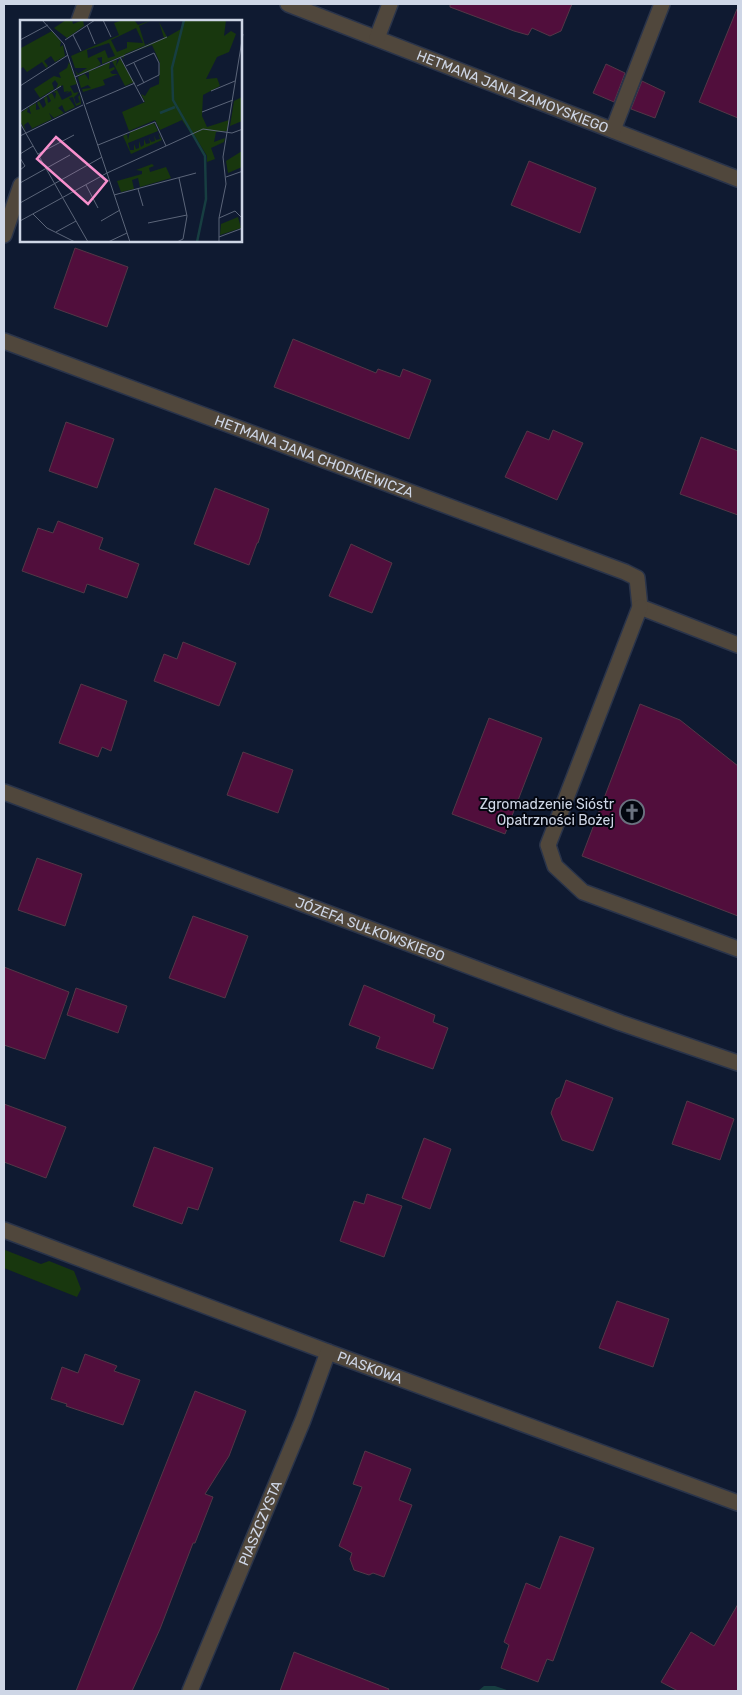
<svg xmlns="http://www.w3.org/2000/svg" width="742" height="1695" font-family="Rubik,sans-serif">
<rect width="100%" height="100%" fill="#0f1a31"/>
<path fill="#18370e" d="M 5,1250 L 41,1264 L 49,1261 L 74,1271 L 81,1289 L 77,1297 L 4,1268 Z"/>
<path fill="#173e41" d="M 484,1686 L 495,1686 L 510,1691 L 478,1691 Z"/>
<path fill="#510e3c" stroke="#533747" d="M 450,4 L 572,4 L 561,31 L 550,36 L 532,28 L 528,35 L 514,31 L 450,7 Z
M 737,9 L 738,9 L 738,118 L 699,102 Z
M 606,64 L 625,73 L 614,102 L 593,93 Z
M 642,81 L 665,92 L 655,118 L 631,109 Z
M 529,161 L 596,188 L 580,233 L 511,205 Z
M 75,248 L 128,267 L 107,327 L 54,308 Z
M 293,339 L 376,373 L 378,369 L 400,377 L 403,369 L 431,380 L 409,439 L 274,387 Z
M 66,422 L 114,439 L 97,488 L 49,471 Z
M 553,430 L 583,443 L 557,500 L 505,477 L 527,431 L 549,440 Z
M 701,437 L 738,451 L 738,515 L 680,494 Z
M 215,488 L 269,509 L 258,543 L 257,543 L 249,565 L 194,544 Z
M 58,521 L 103,538 L 99,549 L 139,564 L 127,598 L 87,584 L 84,593 L 22,571 L 38,528 L 53,533 Z
M 351,544 L 392,563 L 372,613 L 329,596 Z
M 183,642 L 236,663 L 219,706 L 154,681 L 164,654 L 177,659 Z
M 81,684 L 127,701 L 111,751 L 102,747 L 98,757 L 59,743 Z
M 640,704 L 680,720 L 738,766 L 738,916 L 582,856 Z
M 489,718 L 542,738 L 505,834 L 452,814 Z
M 243,752 L 293,770 L 278,813 L 227,795 Z
M 37,858 L 82,874 L 65,926 L 18,910 Z
M 193,916 L 248,936 L 225,998 L 169,978 Z
M 4,967 L 69,992 L 45,1059 L 4,1045 Z
M 364,985 L 435,1015 L 433,1022 L 448,1028 L 433,1069 L 376,1048 L 380,1037 L 349,1025 Z
M 76,988 L 127,1006 L 118,1033 L 67,1015 Z
M 566,1080 L 613,1098 L 593,1151 L 562,1140 L 551,1113 L 556,1099 L 560,1097 Z
M 687,1101 L 734,1119 L 720,1160 L 672,1144 Z
M 4,1104 L 66,1127 L 46,1178 L 4,1162 Z
M 424,1138 L 451,1149 L 430,1209 L 402,1198 Z
M 154,1147 L 213,1168 L 198,1210 L 188,1207 L 182,1224 L 133,1206 Z
M 367,1194 L 402,1206 L 384,1257 L 340,1241 L 354,1201 L 364,1204 Z
M 617,1301 L 669,1319 L 653,1367 L 599,1348 Z
M 85,1354 L 117,1366 L 114,1371 L 140,1380 L 123,1425 L 66,1406 L 67,1404 L 51,1399 L 62,1367 L 78,1373 Z
M 195,1391 L 246,1411 L 229,1456 L 205,1494 L 213,1497 L 195,1543 L 193,1543 L 160,1629 L 132,1691 L 76,1691 Z
M 365,1451 L 411,1469 L 399,1500 L 412,1505 L 384,1577 L 373,1573 L 369,1575 L 354,1570 L 350,1559 L 352,1553 L 339,1546 L 362,1487 L 353,1484 Z
M 560,1536 L 594,1548 L 553,1661 L 547,1659 L 538,1682 L 501,1668 L 509,1645 L 504,1642 L 526,1583 L 540,1589 Z
M 738,1604 L 738,1691 L 678,1691 L 661,1682 L 691,1632 L 714,1646 Z
M 294,1652 L 389,1689 L 388,1691 L 280,1691 Z"/>
<g fill="none" stroke-linecap="round" stroke-linejoin="round">
<defs>
<g id="minor">
<path id="s1" d="M 288,4 L 738,179"/>
<path d="M 79,21 L 85,4"/>
<path d="M 377,38 L 390,4"/>
<path d="M 613,130 L 662,4"/>
<path d="M 4,235 L 21,185"/>
<path id="s2" d="M 4,341 L 625,572 L 637,578 L 640,607 L 738,645"/>
<path d="M 640,607 L 548,845 L 555,866 L 583,892 L 738,949"/>
<path id="s3" d="M 4,792 L 621,1023 L 738,1063"/>
<path id="s4" d="M 4,1230 L 328,1352 L 738,1503"/>
<path id="s5" d="M 190,1691 L 303,1420 L 328,1352"/>
</g>
</defs>
<use href="#minor" stroke="#2a344a" stroke-width="18"/>
<use href="#minor" stroke="#50473c" stroke-width="15"/>
</g>
<defs>
<symbol id="church-ring" viewBox="-11 -11 22 22"><circle r="9.5" fill="#03060f" stroke="#6b7280" stroke-width="1.5"/><path d="M-1.2-6h2.4v3.5h3.3v2.4h-3.3V6h-2.4V-.1h-3.3v-2.4h3.3Z" fill="#6b7280"/></symbol>
</defs>
<g fill-rule="evenodd">
<use href="#church-ring" x="618" y="798" width="28" height="28"/>
</g>
<g text-anchor="middle" stroke-width="4" stroke-linejoin="round" paint-order="stroke">
<g font-size="14" fill="#ced6e6" stroke="#03060f">
<text dy="5" stroke="none"><textPath href="#s1" startOffset="241">HETMANA JANA ZAMOYSKIEGO</textPath></text>
<text dy="5" stroke="none"><textPath href="#s2" startOffset="331">HETMANA JANA CHODKIEWICZA</textPath></text>
<text dy="5" stroke="none"><textPath href="#s3" startOffset="391">JÓZEFA SUŁKOWSKIEGO</textPath></text>
<text dy="5" stroke="none"><textPath href="#s4" startOffset="391">PIASKOWA</textPath></text>
<text dy="5" stroke="none"><textPath href="#s5" startOffset="182">PIASZCZYSTA</textPath></text>
</g>
<g font-size="14" fill="#ced6e6" stroke="#03060f" text-anchor="end">
<text x="614" y="809">Zgromadzenie Sióstr<tspan x="614" dy="16">Opatrzności Bożej</tspan></text>
</g>
</g>
<g transform="translate(20 20)">
<rect width="222" height="222" fill="#0f1a31"/>
<path d="M 46,0 L 52,0 L 53,4 L 63,0 L 64,6 L 68,3 L 47,18 L 34,8 ZM 103,0 L 114,0 L 118,5 L 132,0 L 119,6 L 125,25 L 143,18 L 105,34 L 103,39 L 102,36 L 82,44 L 82,37 L 77,38 L 81,44 L 71,51 L 90,42 L 89,49 L 94,47 L 95,49 L 90,52 L 92,54 L 98,54 L 83,60 L 85,65 L 63,72 L 62,69 L 71,68 L 68,65 L 61,68 L 58,57 L 65,54 L 69,60 L 69,52 L 57,55 L 55,50 L 58,54 L 67,48 L 55,48 L 51,36 L 99,15 L 94,3 ZM 116,8 L 123,23 L 107,22 L 107,28 L 97,32 L 91,20 ZM 89,23 L 95,36 L 88,38 L 85,30 L 68,38 L 67,30 ZM 165,0 L 206,0 L 204,16 L 211,11 L 216,14 L 209,32 L 197,37 L 186,59 L 197,58 L 200,66 L 183,75 L 182,96 L 187,107 L 209,100 L 207,111 L 196,112 L 194,122 L 205,118 L 204,122 L 191,128 L 195,139 L 187,142 L 187,136 L 154,82 L 152,48 ZM 139,2 L 147,17 L 161,9 L 152,46 L 152,78 L 172,115 L 162,100 L 140,110 L 135,100 L 109,111 L 102,92 L 125,82 L 121,74 L 125,76 L 130,68 L 139,64 L 140,43 L 132,25 L 108,34 L 144,18 ZM 32,11 L 41,22 L 40,27 L 43,25 L 45,36 L 35,42 L 31,36 L 24,41 L 28,46 L 26,48 L 22,42 L 7,52 L 3,47 L 0,49 L 1,28 ZM 100,38 L 114,62 L 105,66 L 92,41 L 97,40 L 96,46 ZM 49,42 L 57,64 L 50,66 L 54,73 L 59,72 L 56,75 L 59,73 L 54,77 L 56,84 L 60,82 L 58,77 L 60,75 L 61,84 L 56,86 L 53,77 L 49,78 L 55,87 L 45,92 L 42,85 L 38,88 L 44,93 L 34,98 L 29,93 L 32,99 L 9,110 L 12,108 L 8,102 L 4,105 L 6,111 L 0,101 L 0,93 L 8,88 L 7,92 L 11,94 L 9,87 L 16,83 L 16,90 L 20,89 L 17,83 L 19,81 L 23,88 L 26,85 L 24,78 L 27,76 L 28,83 L 31,81 L 28,75 L 32,73 L 35,79 L 36,73 L 33,72 L 37,70 L 42,80 L 52,75 L 51,71 L 45,74 L 49,71 L 44,72 L 43,65 L 36,69 L 38,64 L 35,60 L 32,63 L 34,69 L 20,78 L 14,69 L 34,56 L 41,58 L 39,53 L 47,48 ZM 222,77 L 222,101 L 210,106 L 214,81 ZM 134,103 L 138,111 L 108,123 L 110,130 L 114,130 L 114,124 L 116,129 L 119,128 L 119,121 L 121,127 L 124,125 L 124,119 L 126,124 L 130,123 L 129,117 L 131,122 L 135,121 L 134,115 L 136,120 L 140,119 L 138,112 L 142,120 L 111,134 L 103,116 L 107,114 L 108,120 L 110,112 ZM 222,131 L 222,147 L 208,153 L 206,141 ZM 132,144 L 134,146 L 129,148 L 130,152 L 146,147 L 151,158 L 120,167 L 118,158 L 112,160 L 114,169 L 101,172 L 97,161 L 122,154 L 122,151 L 116,150 ZM 218,197 L 221,208 L 200,215 L 201,204 Z" fill="#18370e" fill-rule="evenodd"/>
<path fill="none" stroke="#173e41" stroke-width="2.5" d="M 164,0 L 152,48 L 153,80 L 185,136 L 186,179 L 177,222M 140,93 L 155,87"/>
<path fill="none" stroke="#5b6579" stroke-width="1" d="M 22,0 L 44,24 L 110,222M 83,0 L 91,17M 67,5 L 75,24M 53,15 L 61,31M 0,20 L 28,5M 45,20 L 75,0M 100,37 L 124,82M 114,43 L 124,63M 106,46 L 134,33 L 139,43 L 139,55 L 117,66M 55,57 L 147,17M 0,66 L 48,35M 191,71 L 215,61M 66,84 L 115,63M 0,92 L 41,66M 182,92 L 213,80M 0,103 L 68,222M 0,116 L 63,85M 78,125 L 135,102 L 146,126M 0,134 L 13,126M 18,134 L 54,115M 0,138 L 5,146 L 0,150M 206,157 L 223,151M 0,163 L 50,135M 66,165 L 78,188M 118,169 L 123,186M 94,175 L 176,153M 0,183 L 82,137M 13,194 L 27,208 L 55,222M 199,198 L 215,191 L 223,199M 0,201 L 87,153 L 183,109 L 212,113 L 223,109M 81,201 L 100,190M 128,203 L 167,195M 36,212 L 56,201M 199,217 L 223,208M 88,222 L 107,213M 157,222 L 163,219 L 167,196 L 159,158M 199,222 L 199,198 L 206,164 L 203,137 L 223,14"/>
<path fill="#f790cd" fill-opacity="0.15" stroke="#f790cd" stroke-width="2.5" d="M 36,117 L 87,161 L 68,184 L 17,139 Z"/>
<rect width="222" height="222" fill="none" stroke="#ced6e6" stroke-width="2.5"/>
</g>
<rect width="742" height="1695" fill="none" stroke="#ced6e6" stroke-width="10"/>
</svg>
